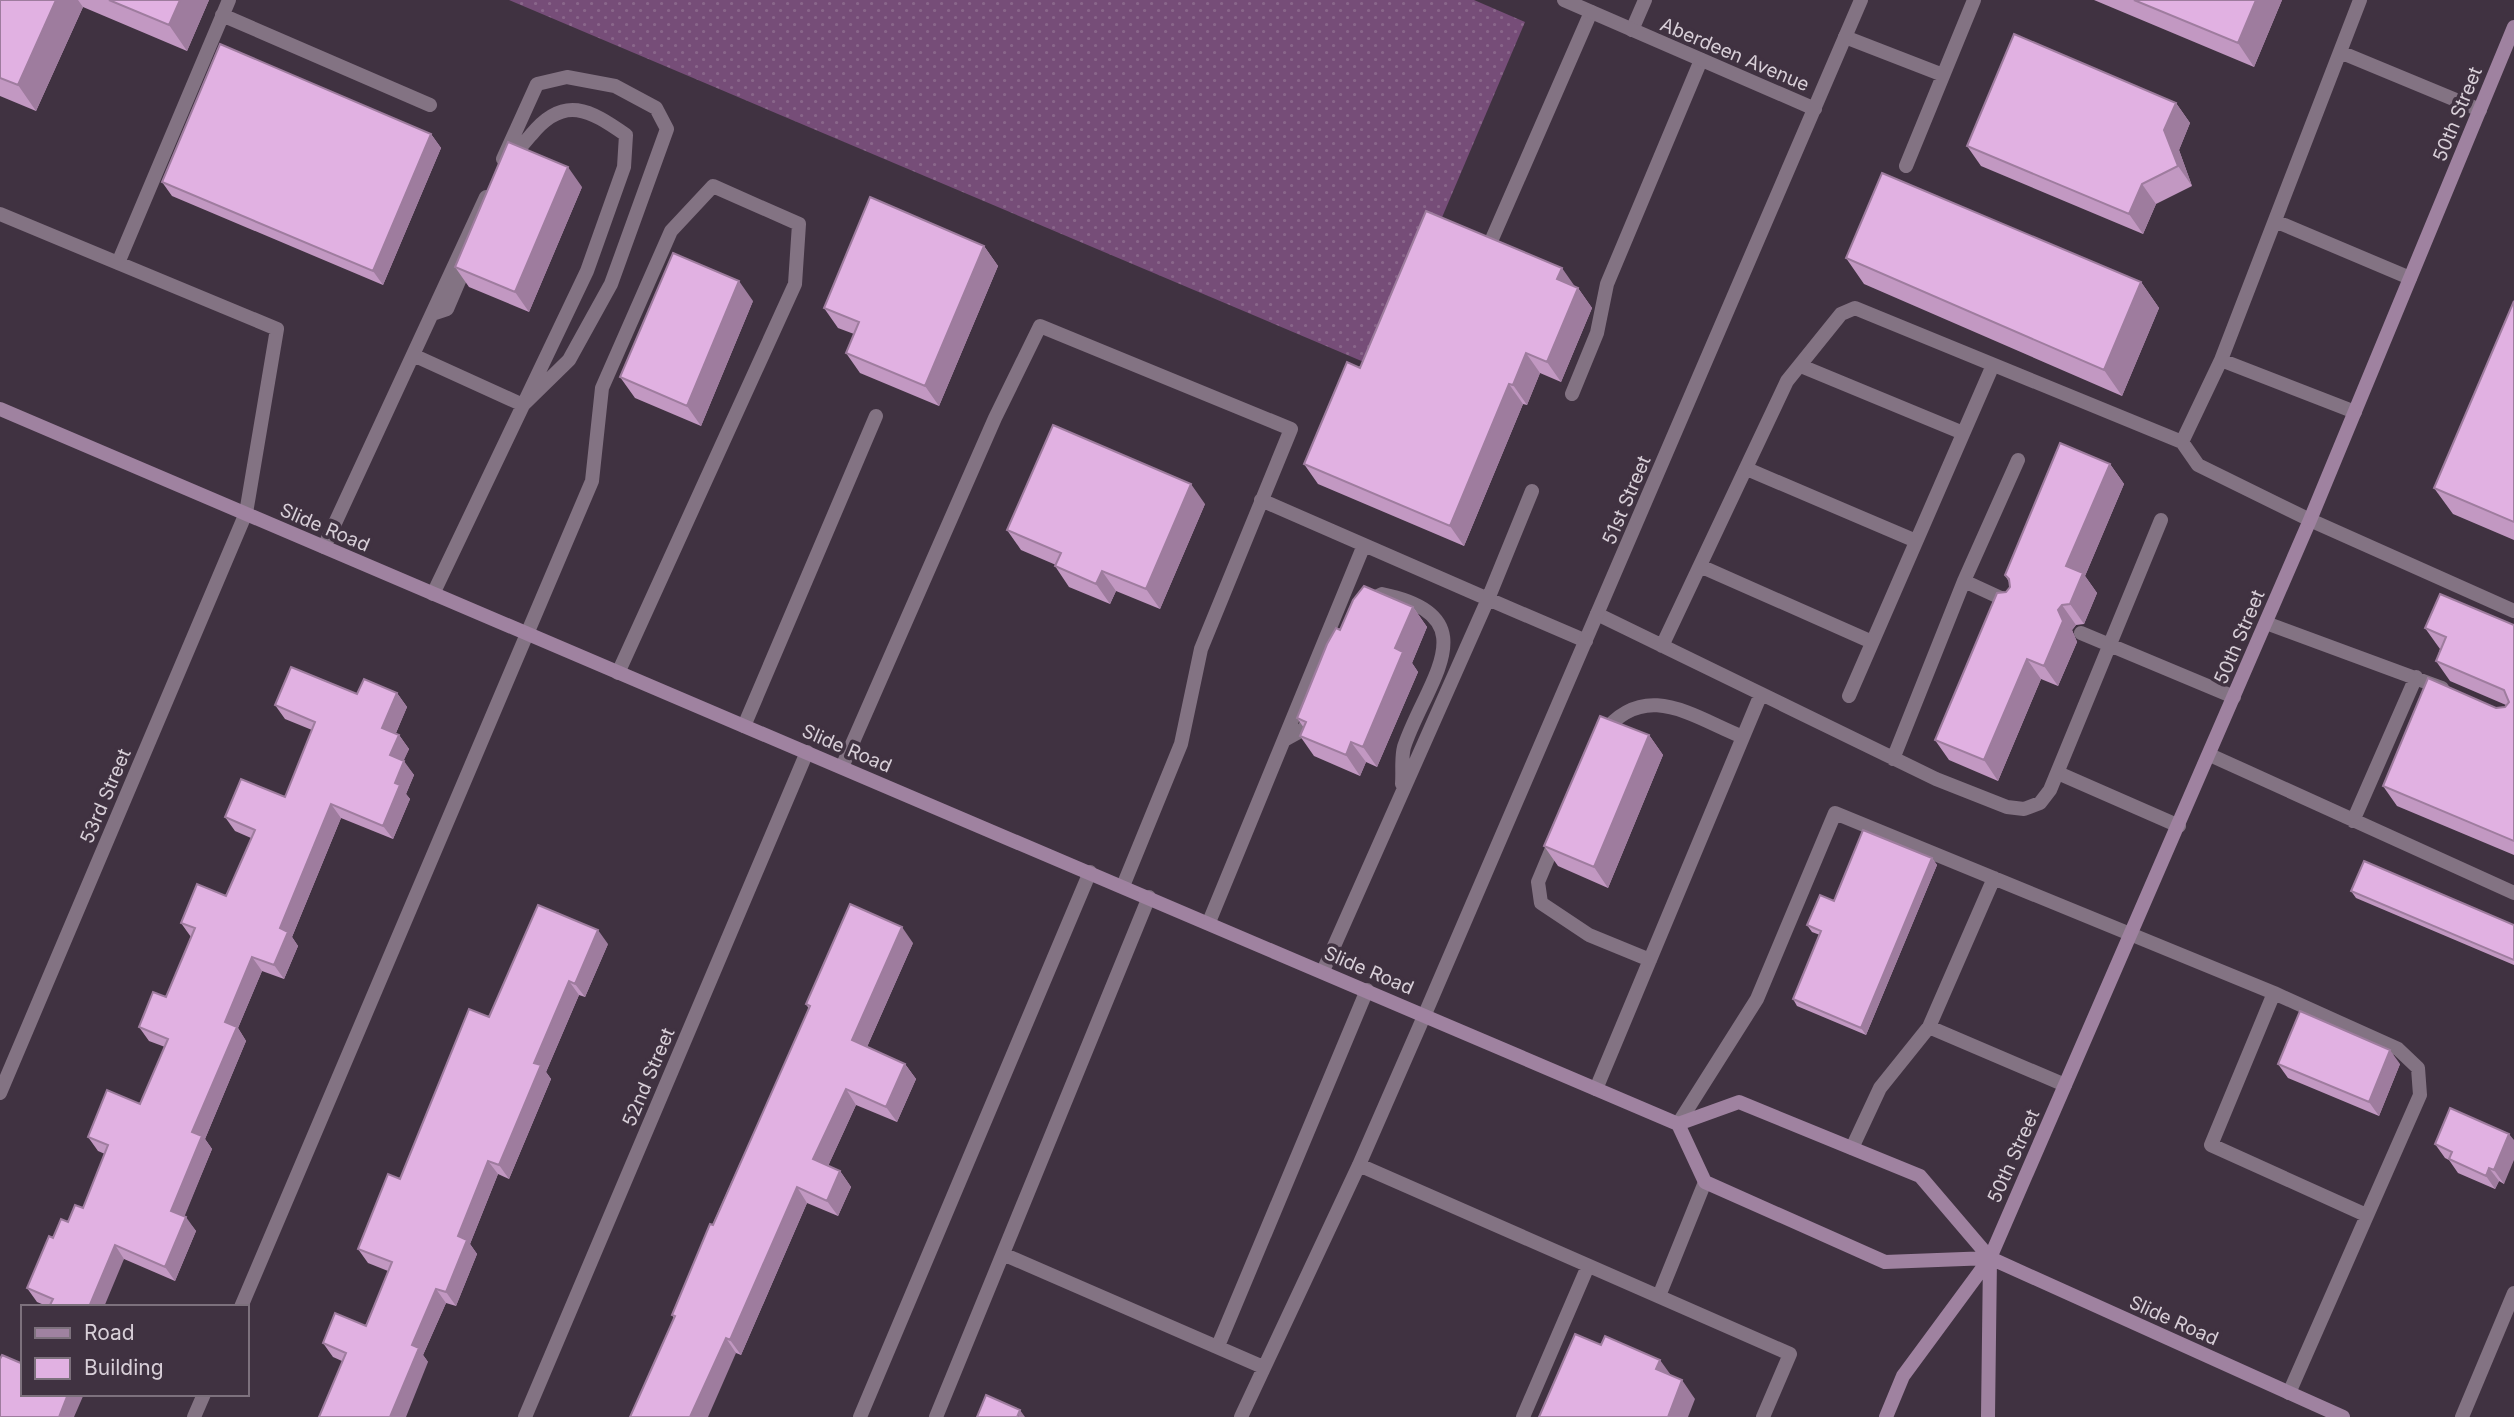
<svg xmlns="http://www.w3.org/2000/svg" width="2514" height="1417" font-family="Inter,sans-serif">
<defs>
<pattern id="grass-dots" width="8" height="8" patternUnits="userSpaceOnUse" patternTransform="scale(1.75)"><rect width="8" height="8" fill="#764d78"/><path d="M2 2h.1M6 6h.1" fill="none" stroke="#89668a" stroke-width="1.8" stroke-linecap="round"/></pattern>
</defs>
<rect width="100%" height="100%" fill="#403241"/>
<path fill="url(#grass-dots)" d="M 509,0 L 1474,0 L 1525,22 L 1378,368 Z"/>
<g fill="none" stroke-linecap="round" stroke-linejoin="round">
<path stroke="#837383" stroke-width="14" d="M 222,15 L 430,105
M 1632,30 L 1645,0
M 1845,37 L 1943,75
M 2340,52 L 2480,110
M 503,159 L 537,84 L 567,77 L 615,86 L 656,108 L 667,129 L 611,284 L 569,360 L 523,405
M 1906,166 L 1974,0
M 0,214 L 277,329 L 246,513
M 2275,221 L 2410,278
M 1492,239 L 1591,12
M 118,263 L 229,0
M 432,314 L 447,309 L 468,260
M 413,355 L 523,405
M 2221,360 L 2360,0
M 1801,366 L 1963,433
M 1572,394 L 1597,333 L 1607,284 L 1701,60
M 2182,442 L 2221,360 L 2355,412
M 1747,469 L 1916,541
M 1261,500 L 1488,599 L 1532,491
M 324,547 L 486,197
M 1700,566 L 1872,642
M 1964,581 L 2014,604
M 433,594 L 587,271 L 624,167 L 626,135 C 590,110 564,94 531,135 C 524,143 516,151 512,162
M 1367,601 L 1382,594 C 1492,616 1425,683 1404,747 C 1401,758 1403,772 1402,784
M 1597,614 L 1936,779 L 2007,807 L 2024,809 L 2040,803 L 2050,790 L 2161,520
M 2266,623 L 2442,688
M 2081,633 L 2234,697
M 1662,646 L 1787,381 L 1841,314 L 1855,308 L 2182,442 L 2198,465 L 2310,520 L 2514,611
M 1849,696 L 1993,365
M 744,726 L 876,416
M 1602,734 C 1645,679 1691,716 1743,737
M 1284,740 L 1304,729 L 1310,716
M 2210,755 L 2514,893
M 1893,759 L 1964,581 L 2018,460
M 842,767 L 995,418 L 1040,326 L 1291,429 L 1201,649 L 1181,744 L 1123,886
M 2058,773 L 2179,826
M 2353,821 L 2416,677
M 1556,839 L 1538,882 L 1541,903 L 1589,935 L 1650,960
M 1994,878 L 1929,1027 L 2065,1085
M 1209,922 L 1364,545
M 1323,971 L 1488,599 L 1586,641
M 2274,993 L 2211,1145 L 2366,1215
M 1596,1089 L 1761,694
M 1678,1124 L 1757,999 L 1835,813 L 2274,993 L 2398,1049 L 2418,1068 L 2420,1095 L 2289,1393
M 1852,1148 L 1880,1088 L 1929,1027
M 1359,1165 L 1790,1354 L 1763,1417
M 1003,1254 L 1263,1367
M 1659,1296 L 1705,1182
M 241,1307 L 592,481 L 602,388 L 671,231 L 713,186 L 799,224 L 795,284 L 618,673
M 1218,1346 L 1367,990
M 194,1417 L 204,1394
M 860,1417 L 1090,872
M 936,1417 L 1149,897
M 1241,1417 L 1359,1165 L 1425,1014
M 1523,1417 L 1588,1266
M 2462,1417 L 2514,1293"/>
<path stroke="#837383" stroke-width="14" d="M 1564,0 L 1815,109
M 1425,1014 L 1861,0
M 0,1093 L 246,513
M 525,1417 L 807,752"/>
<path stroke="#9f82a0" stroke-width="14" d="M 0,409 L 1678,1124 L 1705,1182 L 1885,1262 L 1990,1258
M 1678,1124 L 1739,1102 L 1920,1176 L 1990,1258 L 2343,1417
M 1886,1417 L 1903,1376 L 1990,1258 L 2310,520 L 2514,27
M 1988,1417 L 1990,1258"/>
</g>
<path fill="#c298c2" d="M 0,0 L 209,0 L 187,51 L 83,7 L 36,111 L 0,96 Z
M 2094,0 L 2282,0 L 2254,67 Z
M 2176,103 L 2190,123 L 2179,150 L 2192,186 L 2156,204 L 2143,234 L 1981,166 L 1967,146 Z
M 431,134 L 441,148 L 383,285 L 172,196 L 162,182 Z
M 582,187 L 529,312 L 469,287 L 455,267 Z
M 984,246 L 998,266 L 939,406 L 860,373 L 846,353 L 854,334 L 838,328 L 824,308 Z
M 1846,258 L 2141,282 L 2159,308 L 2122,396 L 1864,284 Z
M 1574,286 L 1578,288 L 1592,308 L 1561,382 L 1540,373 L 1527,405 L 1523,404 L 1464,546 L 1318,484 L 1304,464 L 1360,368 Z
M 753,301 L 701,426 L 635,398 L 620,377 Z
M 2514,301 L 2514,540 L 2453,514 L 2434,488 Z
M 2110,464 L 2124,484 L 2085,576 L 2097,593 L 2084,624 L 2076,625 L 2072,630 L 2077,642 L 2058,686 L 2041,679 L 1998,781 L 1949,760 L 1935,740 L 2010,587 L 2009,582 L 2005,575 Z
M 1205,504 L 1160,609 L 1116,591 L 1110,604 L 1069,587 L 1055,566 L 1056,565 L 1021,550 L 1007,530 Z
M 1413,607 L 1427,627 L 1412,663 L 1418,672 L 1377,767 L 1366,762 L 1360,776 L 1314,756 L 1300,736 L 1304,728 L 1297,718 L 1340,630 Z
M 2514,625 L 2514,855 L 2397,806 L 2383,786 L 2496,708 L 2505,707 L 2506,705 L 2450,681 L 2436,661 L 2440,649 L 2425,628 Z
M 397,693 L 407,707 L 396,733 L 399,735 L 409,749 L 403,761 L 414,775 L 406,794 L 410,799 L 393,839 L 341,818 L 292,937 L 298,946 L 284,979 L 262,971 L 238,1028 L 246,1041 L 205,1139 L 212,1149 L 184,1216 L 196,1231 L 175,1281 L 124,1259 L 49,1307 L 37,1302 L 27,1288 L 53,1238 L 83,1208 L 105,1154 L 98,1151 L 88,1137 L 140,1104 L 165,1047 L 149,1041 L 139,1027 L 166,997 L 191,937 L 181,923 L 226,896 L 251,838 L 235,831 L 225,817 L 285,797 L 312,730 L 285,719 L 275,705 L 357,694 Z
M 1649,735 L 1663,755 L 1608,888 L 1558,866 L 1544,846 Z
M 1932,858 L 1937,865 L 1866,1035 L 1797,1006 L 1793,999 L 1820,935 L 1812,932 L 1807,925 L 1834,901 Z
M 2351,891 L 2514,925 L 2514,965 L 2356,898 Z
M 913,943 L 867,1047 L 905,1064 L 916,1079 L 897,1122 L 856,1105 L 828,1166 L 840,1171 L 851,1187 L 838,1216 L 807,1203 L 741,1355 L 736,1353 L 674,1318 L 672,1315 L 809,1009 L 806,1004 Z
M 608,944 L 585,997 L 579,995 L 546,1072 L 551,1079 L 509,1179 L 498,1174 L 470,1244 L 477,1254 L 456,1306 L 446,1303 L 423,1355 L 428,1362 L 342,1361 L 333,1357 L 323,1343 L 366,1326 L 388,1271 L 368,1263 L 358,1249 L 400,1179 L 489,1017 Z
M 2278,1064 L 2400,1064 L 2379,1116 L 2288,1078 Z
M 2509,1134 L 2504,1184 L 2499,1181 L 2495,1189 L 2458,1173 L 2449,1160 L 2445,1158 L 2435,1144 Z"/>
<path fill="#9e7c9e" d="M 56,0 L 78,0 L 83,7 L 36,111 L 18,85 Z
M 180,0 L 209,0 L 187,51 L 169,25 Z
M 2256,0 L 2282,0 L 2254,67 L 2238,43 Z
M 2176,103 L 2190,123 L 2179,150 L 2192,186 L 2178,166 L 2164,130 Z
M 431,134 L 441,148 L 383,285 L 373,271 Z
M 568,167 L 582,187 L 529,312 L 515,292 Z
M 2142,184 L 2156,204 L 2143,234 L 2129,214 Z
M 984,246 L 998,266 L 939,406 L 925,386 Z
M 1562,268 L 1576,288 L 1557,279 Z
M 739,281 L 753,301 L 701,426 L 687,406 Z
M 2141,282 L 2159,308 L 2122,396 L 2104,370 Z
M 1578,288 L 1592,308 L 1561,382 L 1547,362 Z
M 1526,353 L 1540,373 L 1527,405 L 1513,385 Z
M 1509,384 L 1523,404 L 1464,546 L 1450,526 Z
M 2110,464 L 2124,484 L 2085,576 L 2097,593 L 2084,624 L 2070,604 L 2066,566 Z
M 1191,484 L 1205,504 L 1160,609 L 1146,589 Z
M 1102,571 L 1116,591 L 1110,604 L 1096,584 Z
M 2062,605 L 2076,625 L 2072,630 L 2077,642 L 2058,686 L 2044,666 L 2058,610 Z
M 1413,607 L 1427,627 L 1412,663 L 1418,672 L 1377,767 L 1363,747 L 1395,648 Z
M 2027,659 L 2041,679 L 1998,781 L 1984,760 Z
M 397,693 L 407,707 L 392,742 L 382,728 Z
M 399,735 L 409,749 L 400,769 L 390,755 Z
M 1649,735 L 1663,755 L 1608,888 L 1594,867 Z
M 1351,742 L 1366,762 L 1360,776 L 1346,755 Z
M 404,761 L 414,775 L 406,794 L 410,799 L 393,839 L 383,826 L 395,783 Z
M 331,804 L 341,818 L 292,937 L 298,946 L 284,979 L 274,965 L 280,928 Z
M 1932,858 L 1937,865 L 1866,1035 L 1861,1028 Z
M 902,927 L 913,943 L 863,1056 L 852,1040 Z
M 598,930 L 608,944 L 585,997 L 575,984 Z
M 252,957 L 262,971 L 238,1028 L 246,1041 L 205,1139 L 212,1149 L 181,1225 L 171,1211 L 192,1132 L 225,1022 Z
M 569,981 L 579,995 L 546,1072 L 551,1079 L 509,1179 L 499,1165 L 534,1063 Z
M 2390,1050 L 2400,1064 L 2379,1116 L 2369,1102 Z
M 905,1064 L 916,1079 L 897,1122 L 886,1107 Z
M 846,1089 L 856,1105 L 824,1175 L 813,1159 Z
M 2509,1134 L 2514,1140 L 2514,1160 L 2504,1184 L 2494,1170 Z
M 488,1161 L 498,1174 L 470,1244 L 477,1254 L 456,1306 L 446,1292 L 458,1236 Z
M 2489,1168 L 2499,1181 L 2495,1189 L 2486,1176 Z
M 840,1171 L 851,1187 L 838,1216 L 827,1201 Z
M 797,1187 L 807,1203 L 741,1355 L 730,1340 Z
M 186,1217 L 196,1231 L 175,1281 L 165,1267 Z
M 115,1245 L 124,1259 L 104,1307 L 89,1307 Z
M 436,1289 L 446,1303 L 423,1355 L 428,1362 L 406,1417 L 390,1417 L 412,1345 Z
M 726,1338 L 736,1353 L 708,1417 L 690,1417 Z
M 1660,1360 L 1673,1378 L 1656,1369 Z
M 1682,1380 L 1695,1399 L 1688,1417 L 1668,1417 Z
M 68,1394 L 84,1394 L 74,1417 L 59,1417 Z
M 1020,1410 L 1025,1417 L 1018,1417 Z"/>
<path fill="#e1b1e2" stroke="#9e7c9e" stroke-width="2" d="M 0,0 L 56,0 L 18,85 L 0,78 Z
M 109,0 L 180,0 L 169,25 Z
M 2134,0 L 2256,0 L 2238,43 Z
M 2014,34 L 2176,103 L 2164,130 L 2178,166 L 2142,184 L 2129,214 L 1967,146 Z
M 220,44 L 431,134 L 373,271 L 162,182 Z
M 508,142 L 568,167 L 515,292 L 455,267 Z
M 1882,173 L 2141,282 L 2104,370 L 1846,258 Z
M 870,197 L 984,246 L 925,386 L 846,353 L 859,322 L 824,308 Z
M 1426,211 L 1562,268 L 1557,279 L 1578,288 L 1547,362 L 1526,353 L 1513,385 L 1509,384 L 1450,526 L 1304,464 L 1347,362 L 1360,368 Z
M 673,253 L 739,281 L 687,406 L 620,377 Z
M 2514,301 L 2514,522 L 2434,488 Z
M 1053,425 L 1191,484 L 1146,589 L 1102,571 L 1096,584 L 1055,566 L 1061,553 L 1007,530 Z
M 2060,443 L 2110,464 L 2066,566 L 2083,573 L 2070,604 L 2062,605 L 2058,610 L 2063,621 L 2044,666 L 2027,659 L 1984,760 L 1935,740 L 1997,593 L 2006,592 L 2010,587 L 2009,579 L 2005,575 Z
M 1364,586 L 1413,607 L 1395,648 L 1403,652 L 1363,747 L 1351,742 L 1346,755 L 1300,736 L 1306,722 L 1297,718 L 1327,644 L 1336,628 L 1340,630 L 1353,600 Z
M 2440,594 L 2514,625 L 2514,841 L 2383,786 L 2428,678 L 2496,708 L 2505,707 L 2509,702 L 2504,690 L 2436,661 L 2446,637 L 2425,628 Z
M 291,667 L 357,694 L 364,679 L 397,693 L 382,728 L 399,735 L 390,755 L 404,761 L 395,783 L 400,785 L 383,826 L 331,804 L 280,928 L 288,932 L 274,965 L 252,957 L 225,1022 L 237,1027 L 192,1132 L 202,1136 L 171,1211 L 186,1217 L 165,1267 L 115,1245 L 89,1307 L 49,1307 L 53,1299 L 27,1288 L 49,1236 L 53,1238 L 61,1219 L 68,1222 L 75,1205 L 83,1208 L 108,1145 L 88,1137 L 107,1090 L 140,1104 L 168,1039 L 139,1027 L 153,992 L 166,997 L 195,928 L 181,923 L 197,884 L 226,896 L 255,830 L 225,817 L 241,779 L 285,797 L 315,722 L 275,705 Z
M 1600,716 L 1649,735 L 1594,867 L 1544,846 Z
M 1863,830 L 1932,858 L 1861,1028 L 1793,999 L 1821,931 L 1807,925 L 1820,895 L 1834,901 Z
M 2364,861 L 2514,925 L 2514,960 L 2351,891 Z
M 850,904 L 902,927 L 852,1040 L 905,1064 L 886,1107 L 846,1089 L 813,1159 L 840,1171 L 827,1201 L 797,1187 L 730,1340 L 726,1338 L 690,1417 L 630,1417 L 675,1316 L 672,1315 L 710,1224 L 713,1225 L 810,1006 L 806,1004 Z
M 538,905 L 598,930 L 575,984 L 569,981 L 534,1063 L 541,1065 L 499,1165 L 488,1161 L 458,1236 L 467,1240 L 446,1292 L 436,1289 L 412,1345 L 419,1348 L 390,1417 L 319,1417 L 346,1353 L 323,1343 L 335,1313 L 366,1326 L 392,1262 L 358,1249 L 388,1174 L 400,1179 L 469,1009 L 489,1017 Z
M 2300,1011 L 2390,1050 L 2369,1102 L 2278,1064 Z
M 2450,1108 L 2509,1134 L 2494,1170 L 2489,1168 L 2486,1176 L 2449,1159 L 2452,1152 L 2435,1144 Z
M 1575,1334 L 1601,1345 L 1605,1336 L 1660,1360 L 1656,1369 L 1682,1380 L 1668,1417 L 1539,1417 Z
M 2,1355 L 23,1364 L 23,1394 L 68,1394 L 59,1417 L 0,1417 L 0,1359 Z
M 986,1395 L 1020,1410 L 1017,1417 L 1018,1417 L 977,1417 Z"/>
<g text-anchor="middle" stroke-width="7" stroke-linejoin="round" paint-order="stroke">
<g font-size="19" fill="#d8cfd8" stroke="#403241">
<text transform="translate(1735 54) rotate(23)" y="7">Aberdeen Avenue</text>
<text transform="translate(2457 114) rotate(-68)" y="7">50th Street</text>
<text transform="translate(1626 500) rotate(-67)" y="7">51st Street</text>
<text transform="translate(325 527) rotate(23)" y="7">Slide Road</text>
<text transform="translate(2239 637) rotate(-67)" y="7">50th Street</text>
<text transform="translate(847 748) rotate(23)" y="7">Slide Road</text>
<text transform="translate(105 796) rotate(-67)" y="7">53rd Street</text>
<text transform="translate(1369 970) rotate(23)" y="7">Slide Road</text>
<text transform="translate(648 1077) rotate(-67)" y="7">52nd Street</text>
<text transform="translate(2013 1156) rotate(-66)" y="7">50th Street</text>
<text transform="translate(2174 1320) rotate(24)" y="7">Slide Road</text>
</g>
</g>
<rect x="21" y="1305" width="228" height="91" fill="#403241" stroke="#7d717d" stroke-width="2"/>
<rect x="35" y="1328" width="35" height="10" fill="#9f82a0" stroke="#7d717d" stroke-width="2"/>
<text x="84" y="1340" font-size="21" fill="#d8cfd8">Road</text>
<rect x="35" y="1358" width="35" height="21" fill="#e1b1e2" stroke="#7d717d" stroke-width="2"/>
<text x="84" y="1375" font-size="21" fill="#d8cfd8">Building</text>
</svg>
